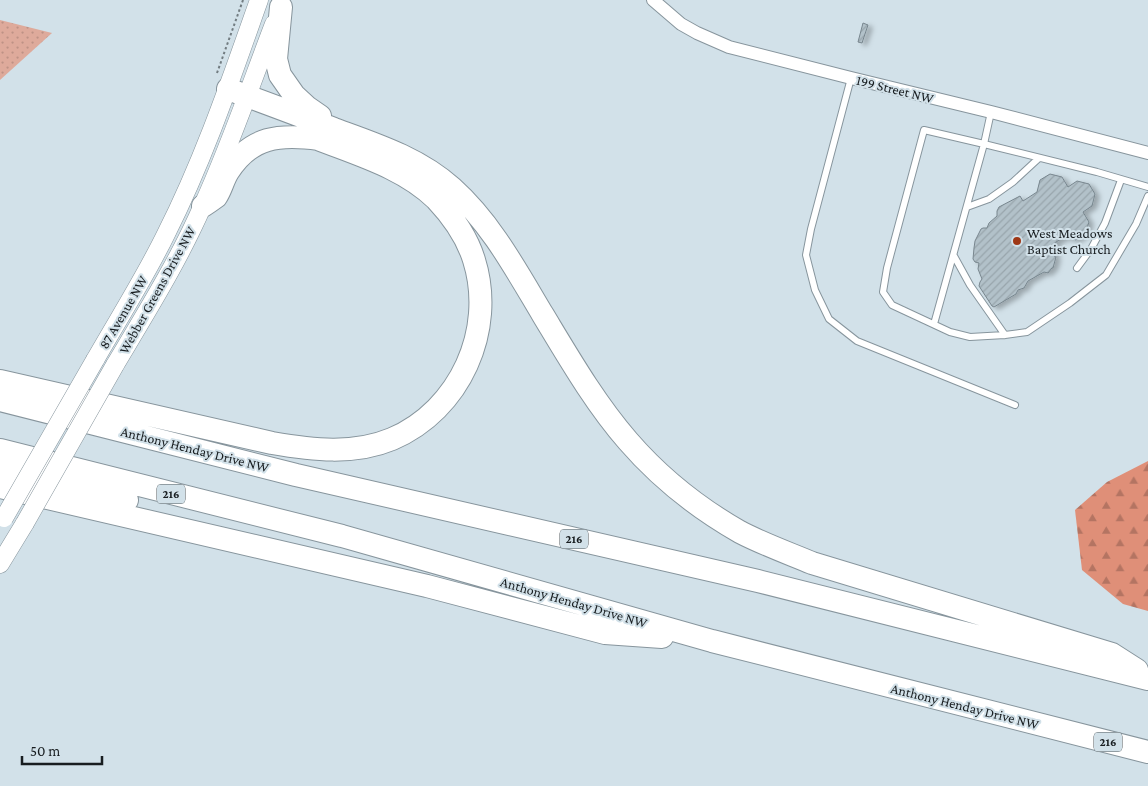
<svg xmlns="http://www.w3.org/2000/svg" width="1148" height="786" font-family="'Crimson Pro',serif">
<defs>
<pattern id="grass-dots" width="8" height="8" patternUnits="userSpaceOnUse" patternTransform="scale(1.25)"><rect width="8" height="8" fill="#deaa9b"/><path d="M2 2h.1M6 6h.1" fill="none" stroke="#be9285" stroke-width="1.8" stroke-linecap="round"/></pattern>
<pattern id="forest-firs" width="22" height="20" patternUnits="userSpaceOnUse" patternTransform="scale(1.25)"><rect width="22" height="20" fill="#df8f78"/><path d="M5 1l3.5 6h-7zM16 11l3.5 6h-7z" fill="#b47462"/></pattern>
<pattern id="building-hatch" width="6" height="6" patternUnits="userSpaceOnUse" patternTransform="scale(1.25)"><rect width="6" height="6" fill="#b2c1c9"/><path d="M-1 1l2-2M0 6l6-6M5 7l2-2" fill="none" stroke="#98a5ac"/></pattern>
<filter id="shadow"><feDropShadow dx="4.5" dy="2.5" stdDeviation="2.5" flood-color="#0004"/></filter>
</defs>
<rect width="100%" height="100%" fill="#d2e1e9"/>
<path fill="url(#grass-dots)" d="M 0,20 L 52,33 L 0,80 Z"/>
<path fill="url(#forest-firs)" d="M 1148,461 L 1148,611 L 1123,604 L 1082,570 L 1075,510 L 1107,482 Z"/>
<path fill="url(#building-hatch)" stroke="#78868e" filter="url(#shadow)" d="M 863,23 L 868,25 L 862,43 L 858,42 Z
M 1050,174 L 1062,177 L 1068,187 L 1077,181 L 1089,184 L 1095,194 L 1092,206 L 1083,212 L 1089,222 L 1085,234 L 1076,240 L 1065,237 L 1056,242 L 1054,251 L 1055,257 L 1056,257 L 1053,268 L 1052,268 L 1048,273 L 1044,272 L 1028,281 L 1024,288 L 1018,290 L 1016,294 L 994,307 L 992,306 L 979,286 L 980,282 L 982,279 L 978,269 L 979,263 L 975,262 L 973,259 L 974,248 L 975,241 L 981,229 L 983,228 L 987,228 L 989,223 L 997,216 L 997,211 L 999,207 L 1020,196 L 1023,201 L 1037,192 L 1040,180 Z"/>
<g fill="none" stroke-linecap="round" stroke-linejoin="round">
<defs>
<path id="service" d="M 851,78 L 811,229 L 806,255 L 815,290 L 829,319 L 857,341 L 1015,405
M 991,112 L 984,144 L 924,130 L 887,268 L 883,292 L 892,305 L 950,332 L 970,337 L 1005,335 L 1027,332 L 1070,303 L 1106,275 L 1136,224 L 1148,196
M 967,207 L 989,199 L 1013,182 L 1039,158
M 954,256 L 970,285 L 1005,335
M 1077,268 L 1091,249 L 1105,223 L 1121,180
M 934,324 L 984,144 L 1097,172 L 1148,187"/>
<path id="minor" d="M 653,0 L 681,24 L 697,33 L 729,47 L 851,78 L 991,112 L 1148,153"/>
<path id="secondary" d="M 95,360 C 119,318 145,277 166,234 C 204,159 231,79 259,0
M 115,365 C 146,313 179,260 203,205 C 230,146 251,84 274,24
M 0,564 L 25,523"/>
<path id="motorway" d="M 281,7 L 276,59 L 280,75 L 294,95 L 307,107 L 320,116
M 228,89 C 263,102 299,115 334,129 C 375,144 419,158 452,188 C 491,223 516,270 543,315 C 569,358 595,403 628,441 C 660,478 698,508 740,532 C 763,544 788,553 812,563 L 1112,654 L 1137,670
M 203,206 C 207,203 212,200 216,197 C 221,190 223,180 228,172 C 251,136 279,134 319,139
M 0,381 L 272,443 C 312,450 354,455 392,439 C 460,410 496,330 474,260 C 467,237 452,216 436,199 C 404,168 359,155 318,139
M 0,400 L 296,475 L 758,581 L 1148,679
M 0,450 L 342,536 L 712,641 L 1148,752
M 0,471 L 127,500
M 0,487 L 427,586 L 605,633 L 662,637"/>
</defs>
<use href="#service" stroke="#87959d" stroke-width="8"/>
<use href="#minor" stroke="#87959d" stroke-width="14"/>
<use href="#secondary" stroke="#87959d" stroke-width="19"/>
<use href="#motorway" stroke="#87959d" stroke-width="24"/>
<path stroke="#727c81" stroke-width="2" stroke-dasharray="2.5 2.5" stroke-linecap="butt" d="M 217,73 L 243,0"/>
<use href="#service" stroke="#fff" stroke-width="6"/>
<use href="#minor" stroke="#fff" stroke-width="12"/>
<use href="#secondary" stroke="#fff" stroke-width="18"/>
<use href="#motorway" stroke="#fff" stroke-width="22"/>
<defs>
<path id="secondary-bridge" d="M 4,518 L 95,360
M 25,523 L 115,365"/>
</defs>
<use href="#secondary-bridge" stroke="#87959d" stroke-width="19" stroke-linecap="butt"/>
<use href="#secondary-bridge" stroke="#fff" stroke-width="18"/>
</g>
<circle fill="#9e3715" stroke="#d2e1e9" stroke-width="2" cx="1017" cy="241" r="5"/>
<g text-anchor="middle" stroke-width="4" stroke-linejoin="round" paint-order="stroke">
<g fill="#d2e1e9" stroke="#50585c" stroke-width="1">
<rect x="157" y="484.5" width="28" height="19" rx="4"/>
<rect x="560" y="529.5" width="28" height="19" rx="4"/>
<rect x="1094" y="732.5" width="28" height="19" rx="4"/>
</g>
<g font-size="12" font-weight="bold" fill="#181d20">
<text x="171" y="498">216</text>
<text x="574" y="543">216</text>
<text x="1108" y="746">216</text>
</g>
<g font-size="14" fill="#181d20" stroke="#d2e1e9">
<text transform="translate(895 89) rotate(14)" y="5">199 Street NW</text>
<text transform="translate(157 290) rotate(-61)" y="5">Webber Greens Drive NW</text>
<text transform="translate(123 312) rotate(-60)" y="5">87 Avenue NW</text>
<text transform="translate(195 449) rotate(14)" y="5">Anthony Henday Drive NW</text>
<text transform="translate(574 602) rotate(16)" y="5">Anthony Henday Drive NW</text>
<text transform="translate(965 706) rotate(14)" y="5">Anthony Henday Drive NW</text>
</g>
<g font-size="14" fill="#181d20" stroke="#d2e1e9" text-anchor="start">
<text x="1027" y="238">West Meadows<tspan x="1027" dy="16">Baptist Church</tspan></text>
</g>
</g>
<path d="M22 756v8h80v-8" fill="none" stroke="#181d20" stroke-width="2.5"/>
<text x="30" y="756" font-size="15" fill="#181d20" stroke="#d2e1e9" stroke-width="4" paint-order="stroke">50 m</text>
</svg>
